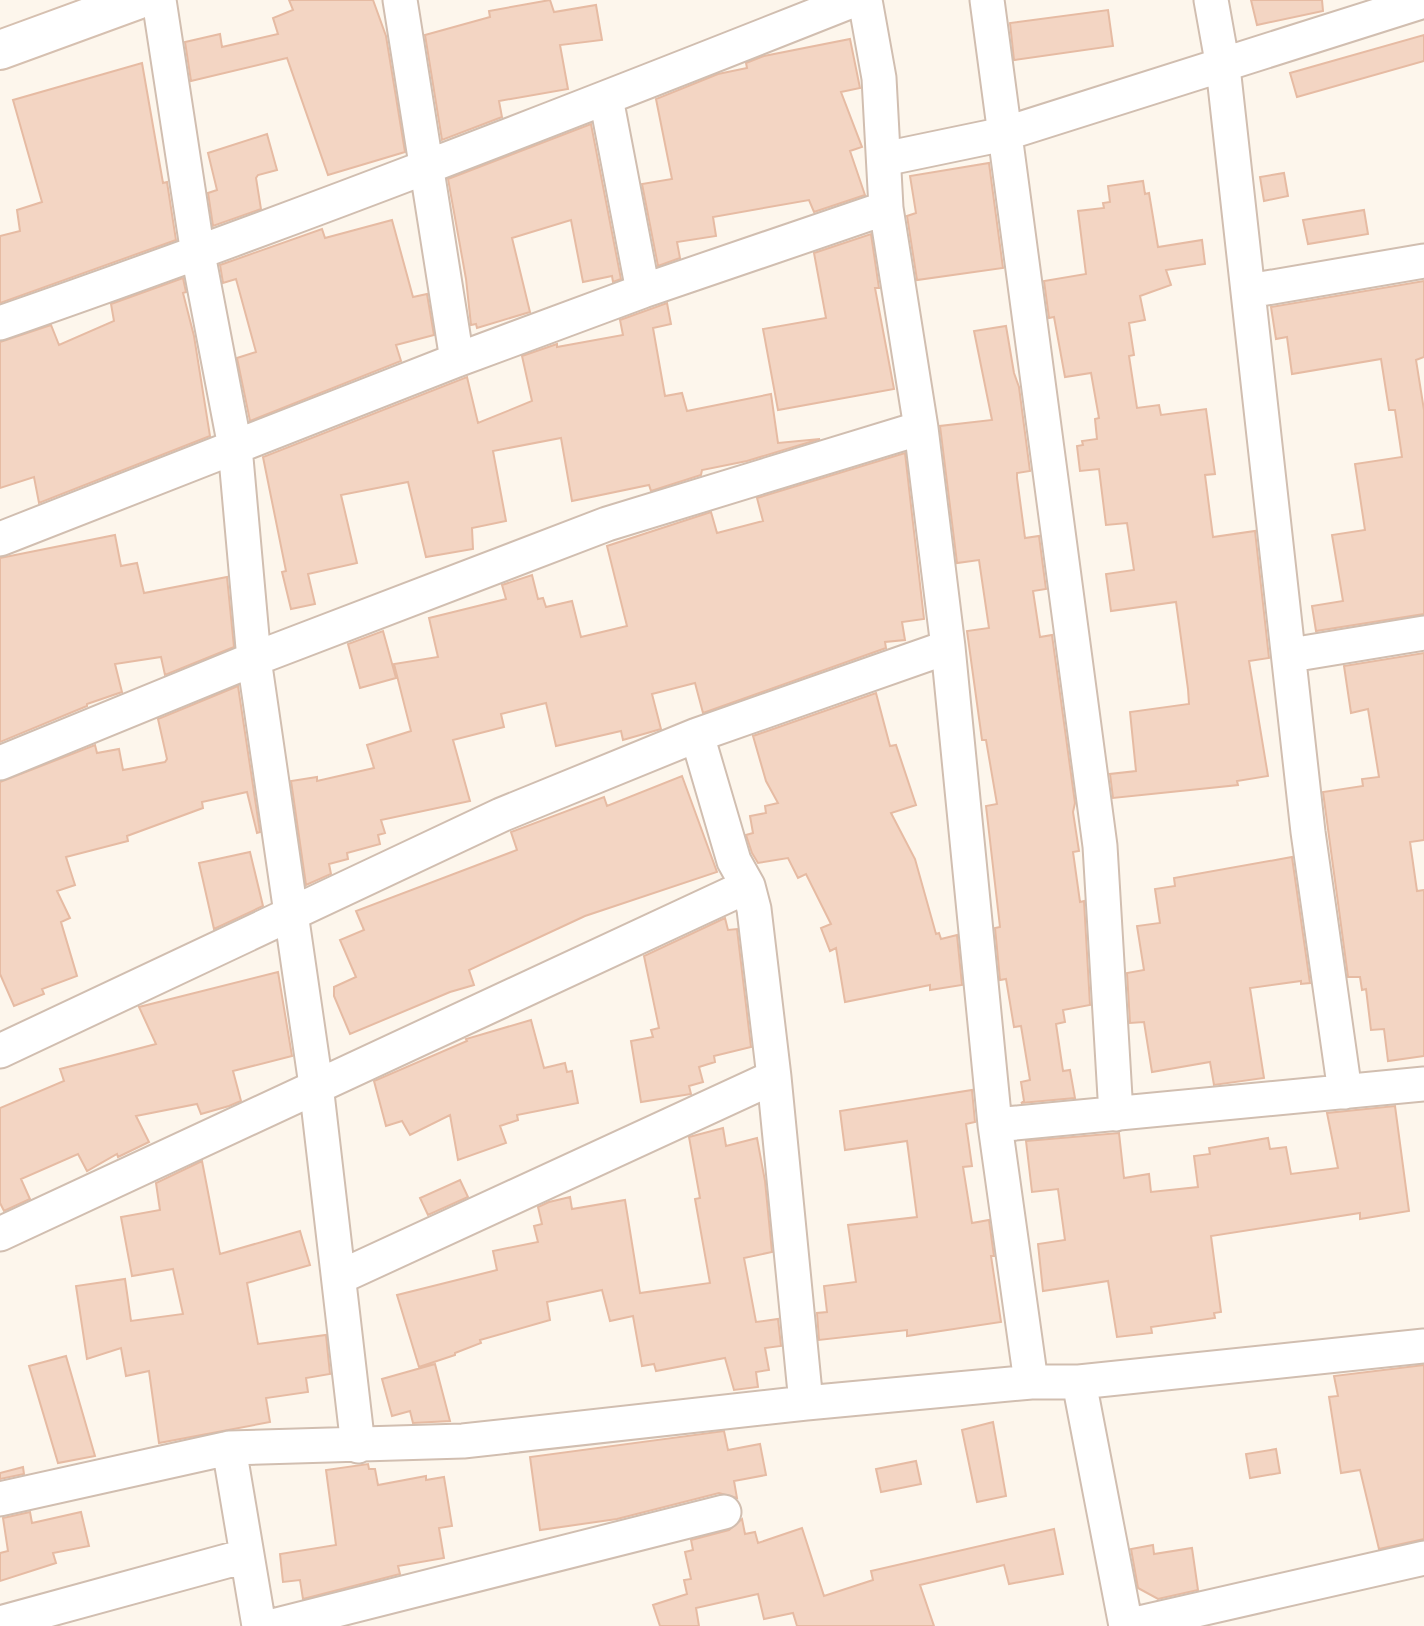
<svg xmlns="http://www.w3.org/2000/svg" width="1424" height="1626" font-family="'DM Sans',sans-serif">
<rect width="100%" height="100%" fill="#fdf6ec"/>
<path fill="#f3d5c3" stroke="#e6bba3" stroke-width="2" d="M 289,0 L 373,0 L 386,36 L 405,152 L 328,175 L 287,58 L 191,81 L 185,42 L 220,34 L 222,47 L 278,34 L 273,18 L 293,10 Z
M 550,0 L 554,12 L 596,5 L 602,40 L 560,45 L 568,89 L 499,101 L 502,117 L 442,140 L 425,35 L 490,17 L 489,11 Z
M 1251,0 L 1322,0 L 1323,11 L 1257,25 Z
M 1108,10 L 1113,46 L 1014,60 L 1010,23 Z
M 1424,35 L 1424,61 L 1297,97 L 1290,73 Z
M 850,39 L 860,88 L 841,92 L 862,147 L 850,151 L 865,195 L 814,212 L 809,200 L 713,217 L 716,236 L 677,242 L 680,258 L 658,266 L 642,184 L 672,179 L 656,99 L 718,74 L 747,68 L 746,63 L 764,56 Z
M 142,63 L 163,183 L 167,182 L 176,240 L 0,303 L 0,236 L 20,231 L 17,210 L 42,202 L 13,100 Z
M 591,124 L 621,279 L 613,282 L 612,276 L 583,282 L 571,220 L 512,238 L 530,312 L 477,328 L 476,324 L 471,325 L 466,279 L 448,179 Z
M 267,134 L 277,170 L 258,175 L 256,178 L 261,209 L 213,226 L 208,193 L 217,190 L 208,153 Z
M 989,163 L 1003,268 L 917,280 L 907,216 L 916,213 L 910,176 Z
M 1284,173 L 1288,196 L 1264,201 L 1260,177 Z
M 1143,181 L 1145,194 L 1149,193 L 1158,247 L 1202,240 L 1205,264 L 1166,270 L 1171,285 L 1140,296 L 1145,320 L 1129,323 L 1134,355 L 1129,356 L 1137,408 L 1159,405 L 1161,415 L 1206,409 L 1215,474 L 1205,475 L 1213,537 L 1255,531 L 1269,658 L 1249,661 L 1268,776 L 1237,781 L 1238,785 L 1113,798 L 1110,774 L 1136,771 L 1130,712 L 1189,704 L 1188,689 L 1176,602 L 1111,611 L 1106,574 L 1134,570 L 1127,523 L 1106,525 L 1099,469 L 1080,471 L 1077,446 L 1083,445 L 1082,441 L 1097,439 L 1095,419 L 1099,418 L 1091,373 L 1065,377 L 1054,317 L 1049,318 L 1044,281 L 1086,274 L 1078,211 L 1104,208 L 1103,203 L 1110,202 L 1108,186 Z
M 1364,210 L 1368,234 L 1308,244 L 1303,220 Z
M 392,220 L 413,297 L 427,294 L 434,335 L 396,345 L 401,361 L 250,421 L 237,358 L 256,352 L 236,279 L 223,283 L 220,265 L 322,229 L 325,238 Z
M 871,234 L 879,288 L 875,288 L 894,389 L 778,410 L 763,329 L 826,318 L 814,253 Z
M 183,278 L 186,292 L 183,293 L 194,336 L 210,436 L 39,503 L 34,477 L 0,488 L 0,342 L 51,325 L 59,345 L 114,321 L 111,304 Z
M 1424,281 L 1424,357 L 1416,360 L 1424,410 L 1424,614 L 1316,631 L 1312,606 L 1343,601 L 1332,535 L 1365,530 L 1355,464 L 1402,457 L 1395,410 L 1389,410 L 1381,359 L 1292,374 L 1287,337 L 1276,339 L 1271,307 Z
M 667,303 L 671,324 L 653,328 L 665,396 L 682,393 L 687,411 L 771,394 L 778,443 L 820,439 L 747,461 L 702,470 L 701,475 L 651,491 L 649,485 L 572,501 L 561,438 L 493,451 L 506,521 L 472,528 L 473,549 L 426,557 L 408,482 L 341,495 L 357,563 L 308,574 L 315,604 L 291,609 L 282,572 L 286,571 L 263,457 L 467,377 L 478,423 L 532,401 L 522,356 L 557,344 L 557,347 L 623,335 L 620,320 Z
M 1006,326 L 1014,373 L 1019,387 L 1030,471 L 1017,473 L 1017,478 L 1025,538 L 1039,536 L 1046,589 L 1033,591 L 1040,637 L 1052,635 L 1075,803 L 1073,812 L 1079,851 L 1073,852 L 1080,902 L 1084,901 L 1090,1005 L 1063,1010 L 1065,1022 L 1056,1024 L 1063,1071 L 1070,1070 L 1075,1098 L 1021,1103 L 1024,1101 L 1021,1082 L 1030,1080 L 1021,1026 L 1014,1027 L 1006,979 L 1000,980 L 995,928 L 1000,927 L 986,806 L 997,804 L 986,740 L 982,740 L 967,631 L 989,628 L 979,560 L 957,563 L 940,426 L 992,420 L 974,331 Z
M 905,453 L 924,619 L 902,622 L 905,640 L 885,642 L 886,648 L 703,713 L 695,683 L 652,694 L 661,729 L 623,740 L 621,731 L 556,746 L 546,703 L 501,714 L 504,727 L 453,740 L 470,801 L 381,820 L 385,833 L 378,835 L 380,844 L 347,853 L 348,859 L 329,864 L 331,874 L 306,885 L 291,781 L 317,777 L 317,781 L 374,768 L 367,745 L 411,731 L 394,664 L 438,657 L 429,618 L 506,599 L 502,585 L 532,575 L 538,599 L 543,598 L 546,607 L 572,601 L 581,637 L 627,626 L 607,546 L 711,512 L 717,533 L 763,521 L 757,498 Z
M 115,535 L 121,566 L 137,563 L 144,593 L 227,577 L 234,647 L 165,675 L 161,657 L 115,664 L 122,692 L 87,704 L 87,706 L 0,742 L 0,558 Z
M 383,631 L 396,678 L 360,688 L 348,644 Z
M 1424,653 L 1424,840 L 1410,842 L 1417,891 L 1424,890 L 1424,1056 L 1388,1061 L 1384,1029 L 1371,1030 L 1366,989 L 1362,990 L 1360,977 L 1348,977 L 1323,792 L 1363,786 L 1362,779 L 1379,777 L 1368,709 L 1351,713 L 1344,666 Z
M 238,686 L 260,832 L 257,833 L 247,792 L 202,802 L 203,808 L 127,836 L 128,841 L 66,857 L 75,885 L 57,891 L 70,918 L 61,922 L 77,976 L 42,989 L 44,994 L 14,1006 L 0,974 L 0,782 L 95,745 L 97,753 L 119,749 L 123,770 L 165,762 L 167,759 L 158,719 Z
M 876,693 L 890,746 L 896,745 L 916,805 L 891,813 L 915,859 L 936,934 L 939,933 L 941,939 L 957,935 L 962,985 L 930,990 L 930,985 L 845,1002 L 836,948 L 830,951 L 821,928 L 831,924 L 806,874 L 798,878 L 788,858 L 758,863 L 752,853 L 746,835 L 753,833 L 750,816 L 766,813 L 765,806 L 778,803 L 766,781 L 753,736 Z
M 682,776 L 717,872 L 585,916 L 469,970 L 474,985 L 450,992 L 350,1034 L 334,996 L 334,987 L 356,977 L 340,940 L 364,930 L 356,911 L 517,850 L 511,832 L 604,797 L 607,806 Z
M 250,852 L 263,906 L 214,929 L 199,863 Z
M 1292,857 L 1310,983 L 1301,984 L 1301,981 L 1250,988 L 1264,1078 L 1214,1085 L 1210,1062 L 1152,1072 L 1144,1022 L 1130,1023 L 1127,973 L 1144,970 L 1137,926 L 1160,923 L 1155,889 L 1175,886 L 1174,878 Z
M 725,918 L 728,930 L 737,929 L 751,1047 L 714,1056 L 715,1062 L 699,1067 L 703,1082 L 689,1086 L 691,1094 L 641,1102 L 631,1041 L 653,1037 L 651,1030 L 659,1028 L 644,956 Z
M 278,972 L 292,1056 L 233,1071 L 241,1101 L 229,1106 L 201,1114 L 197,1104 L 136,1116 L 149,1142 L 118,1157 L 117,1154 L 87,1171 L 78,1154 L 21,1179 L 30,1199 L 4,1211 L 0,1203 L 0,1108 L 64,1081 L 60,1069 L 156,1044 L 139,1007 Z
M 531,1020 L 544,1068 L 565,1063 L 567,1072 L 572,1071 L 578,1103 L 517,1115 L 518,1120 L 500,1126 L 506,1143 L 458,1160 L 450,1115 L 410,1135 L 402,1121 L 386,1126 L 374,1081 L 467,1041 L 466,1039 Z
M 972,1090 L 975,1122 L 966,1124 L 972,1166 L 963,1167 L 972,1223 L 989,1220 L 994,1256 L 991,1256 L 1001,1322 L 907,1336 L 907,1330 L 819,1340 L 817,1313 L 827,1312 L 824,1286 L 856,1282 L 848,1225 L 917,1217 L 907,1141 L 845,1150 L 840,1111 Z
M 1395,1106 L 1409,1211 L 1360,1219 L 1360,1213 L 1211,1236 L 1221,1312 L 1214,1313 L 1215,1318 L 1151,1327 L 1152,1333 L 1117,1337 L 1108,1281 L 1043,1291 L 1038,1244 L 1065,1240 L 1058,1189 L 1032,1192 L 1026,1141 L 1119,1133 L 1124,1178 L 1149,1174 L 1151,1192 L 1198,1187 L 1194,1156 L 1210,1154 L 1209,1148 L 1268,1138 L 1270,1149 L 1286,1147 L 1291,1174 L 1338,1168 L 1327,1113 Z
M 723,1128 L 726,1146 L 757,1138 L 765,1181 L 772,1252 L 744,1258 L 756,1322 L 778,1319 L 781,1346 L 765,1348 L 769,1370 L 756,1372 L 758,1387 L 734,1390 L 725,1358 L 656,1371 L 654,1364 L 642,1366 L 633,1316 L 610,1321 L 602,1290 L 547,1302 L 550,1320 L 480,1340 L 481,1343 L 455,1353 L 455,1355 L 419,1367 L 397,1295 L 497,1270 L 493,1251 L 538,1242 L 534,1226 L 542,1224 L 538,1207 L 549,1202 L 570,1197 L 572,1209 L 625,1200 L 640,1293 L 710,1283 L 695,1199 L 700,1198 L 689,1137 Z
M 202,1161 L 220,1254 L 300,1231 L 310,1265 L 247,1283 L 258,1344 L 326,1335 L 330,1374 L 306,1378 L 308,1392 L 266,1398 L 270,1422 L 159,1443 L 149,1371 L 126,1376 L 121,1348 L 87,1359 L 76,1286 L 125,1279 L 131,1321 L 183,1314 L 173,1269 L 132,1276 L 121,1217 L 160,1210 L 156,1183 Z
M 460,1180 L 468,1197 L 428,1215 L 420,1198 Z
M 66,1356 L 95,1456 L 58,1463 L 29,1366 Z
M 435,1364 L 450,1421 L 413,1423 L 410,1411 L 392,1416 L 382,1379 Z
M 1424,1365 L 1424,1539 L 1379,1549 L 1360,1470 L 1341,1473 L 1329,1397 L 1338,1396 L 1334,1376 Z
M 993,1422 L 1006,1496 L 977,1502 L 962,1430 Z
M 724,1431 L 728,1450 L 760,1444 L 766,1475 L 734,1481 L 737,1498 L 719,1493 L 617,1519 L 540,1530 L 530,1457 Z
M 1276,1449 L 1280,1473 L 1250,1478 L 1246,1454 Z
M 916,1461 L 921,1484 L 881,1492 L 876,1469 Z
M 368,1464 L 369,1469 L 375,1469 L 378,1485 L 426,1476 L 426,1480 L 444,1477 L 452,1526 L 439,1528 L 444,1558 L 398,1566 L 400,1574 L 303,1599 L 300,1580 L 283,1582 L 280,1554 L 336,1545 L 326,1470 Z
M 23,1467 L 24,1474 L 0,1479 L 0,1473 Z
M 30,1512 L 32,1523 L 81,1512 L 89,1546 L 53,1553 L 56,1563 L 0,1581 L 0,1553 L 8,1551 L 3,1518 Z
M 742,1519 L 745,1534 L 755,1532 L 758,1543 L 802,1528 L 824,1596 L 873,1580 L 871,1571 L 1054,1529 L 1063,1574 L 1009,1584 L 1004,1565 L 920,1585 L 934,1626 L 797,1626 L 793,1613 L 764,1619 L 758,1594 L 696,1608 L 699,1626 L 660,1626 L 653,1605 L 687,1594 L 684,1580 L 691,1579 L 685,1552 L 693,1550 L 691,1540 L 729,1530 Z
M 1153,1545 L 1154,1554 L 1192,1548 L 1198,1590 L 1158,1599 L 1138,1588 L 1131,1549 Z"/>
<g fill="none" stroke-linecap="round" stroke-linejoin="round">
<defs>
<path id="street" d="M 159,0 L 198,254 L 235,447 L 254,659 L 316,1085 L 358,1446
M 400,0 L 457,360
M 865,0 L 879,78 L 886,208 L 921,428 L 948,647 L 995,1125 L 1031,1382
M 987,0 L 1100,846 L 1116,1114
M 1211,0 L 1223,67 L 1308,832 L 1345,1092
M 606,98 L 643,291
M 884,159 L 1004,134 L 1424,1
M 1249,291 L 1424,261
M 0,323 C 288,223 571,112 854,0
M 0,539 L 457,360 L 643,291 L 886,208
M 1291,655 L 1424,633
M 697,735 L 734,861 L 748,886 L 754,909 L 774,1077 L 806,1403
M 0,763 L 254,659 L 607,524 L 921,428
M 0,1051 L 501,815 L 697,735 L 948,647
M 995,1125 L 1424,1084
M 0,1234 L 748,886
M 340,1277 L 774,1077
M 1079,1382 L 1126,1626 L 1424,1558
M 229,1448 L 259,1626
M 0,1499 L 229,1448 L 463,1441 L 806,1403 L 1031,1382 L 1079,1382 L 1424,1346
M 0,1623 L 245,1556
M 273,1626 L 724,1512"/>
<path id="secondary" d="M 0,50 L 137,0"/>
</defs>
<use href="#street" stroke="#d1beb0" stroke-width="37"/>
<use href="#secondary" stroke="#d6c0b0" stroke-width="42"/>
<use href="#street" stroke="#fff" stroke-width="33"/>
<use href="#secondary" stroke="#fff" stroke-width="38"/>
</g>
</svg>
